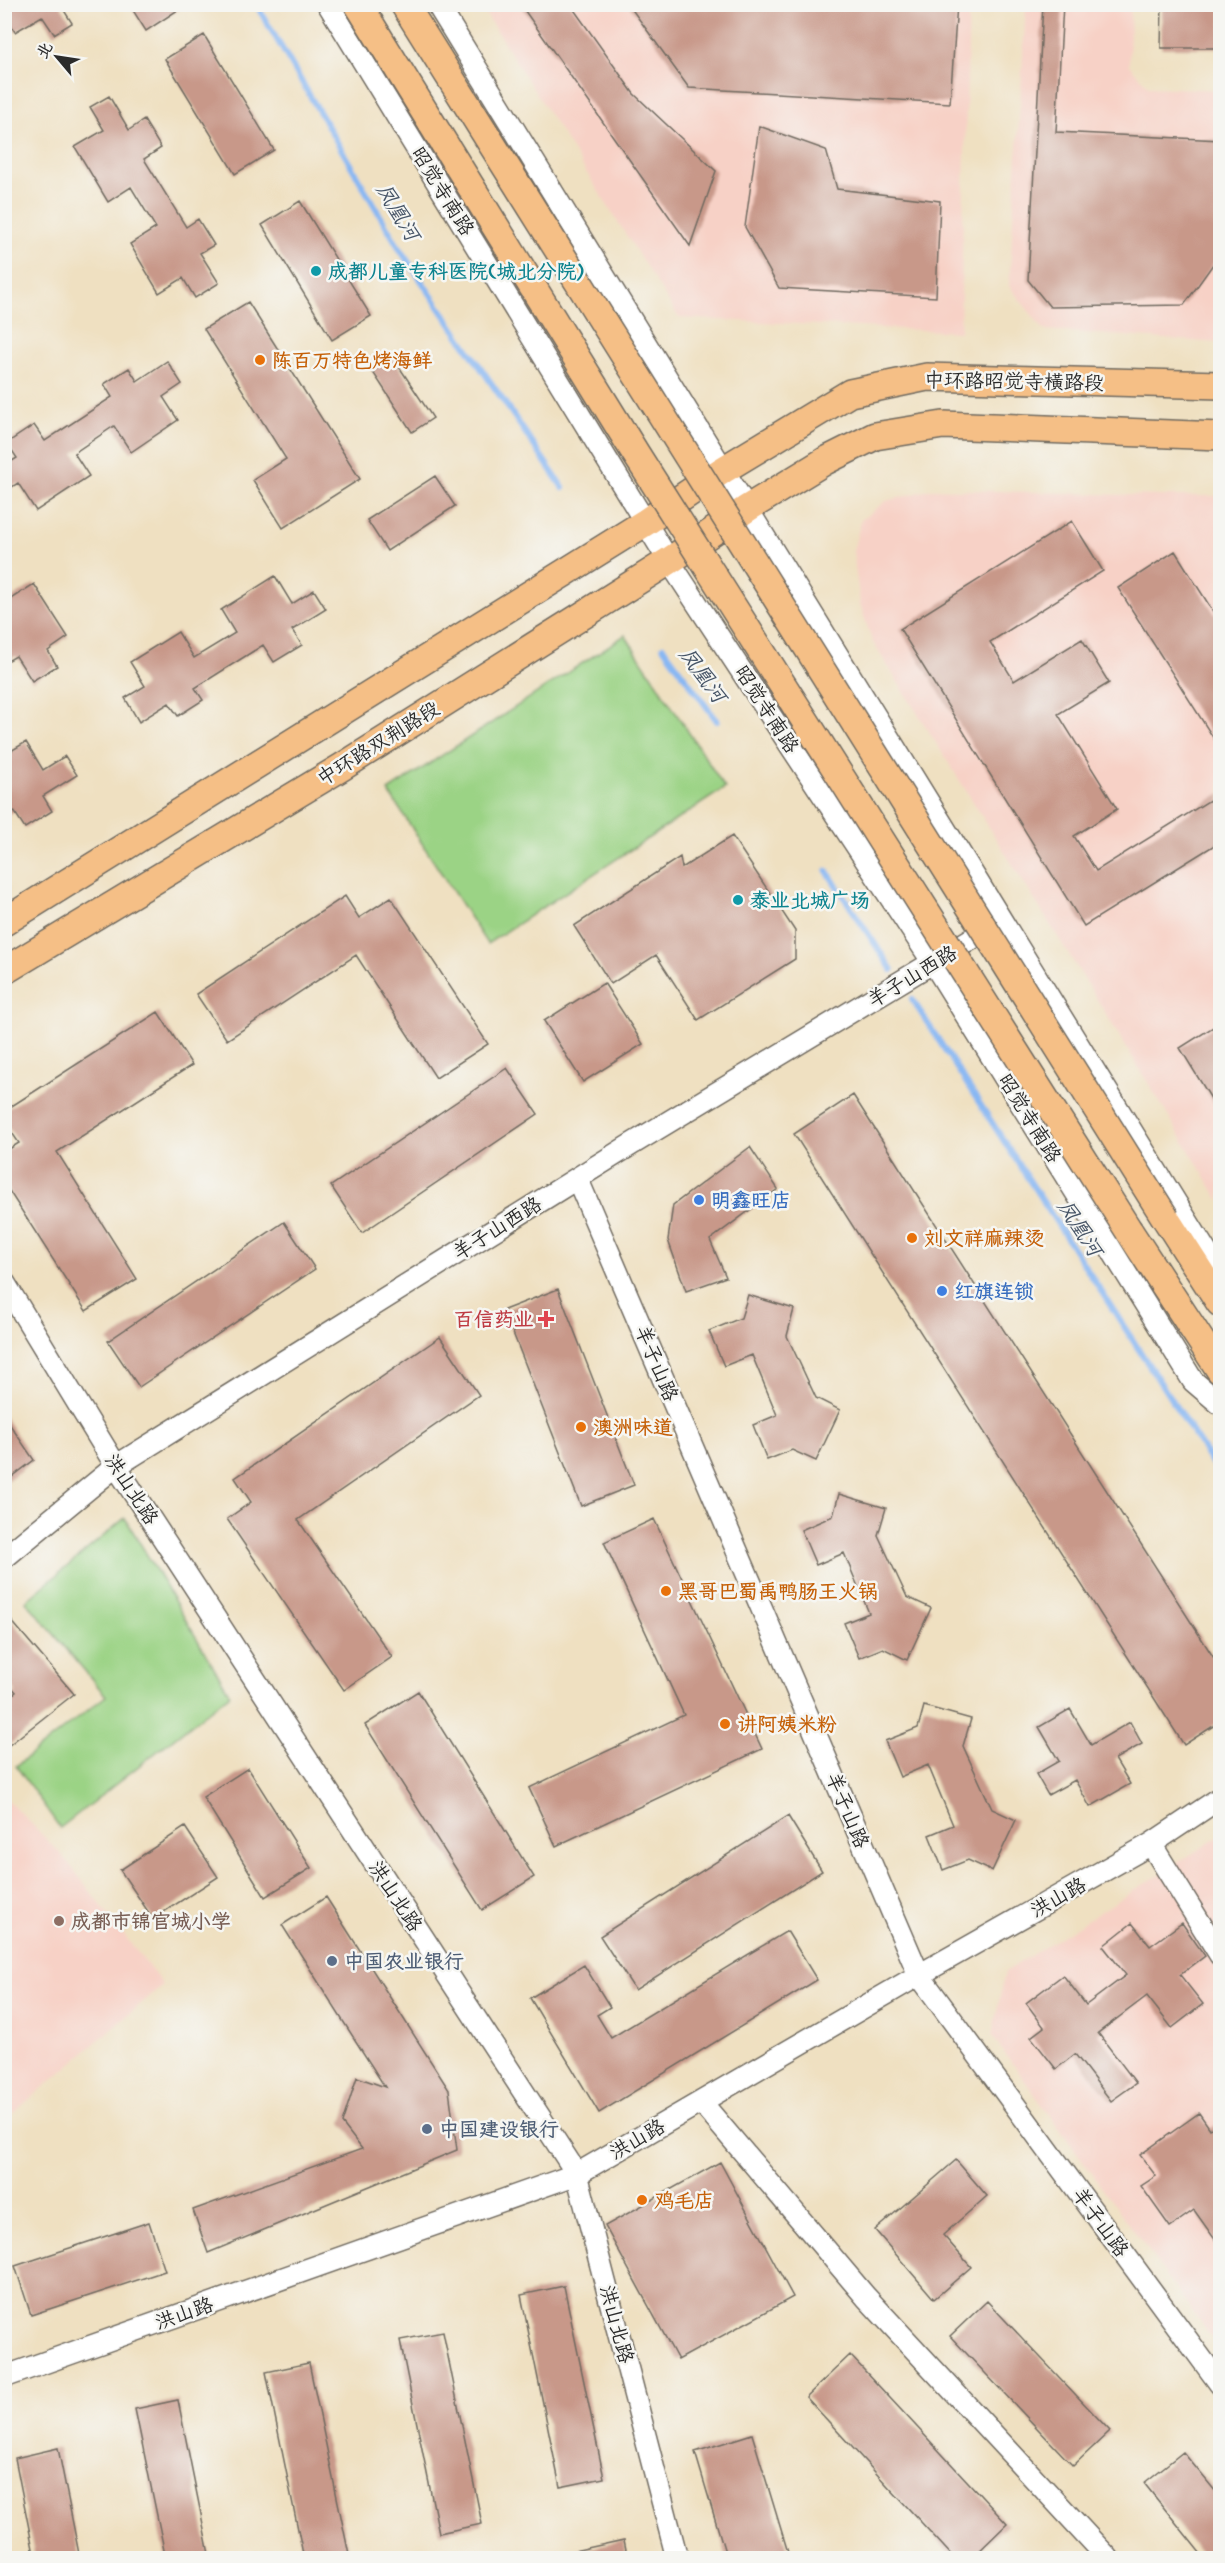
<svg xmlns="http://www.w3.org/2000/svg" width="1225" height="2563" font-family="Mynerve,'LXGW WenKai TC',sans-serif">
<rect width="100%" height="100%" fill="#f6f6f2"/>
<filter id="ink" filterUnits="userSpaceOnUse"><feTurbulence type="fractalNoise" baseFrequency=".0167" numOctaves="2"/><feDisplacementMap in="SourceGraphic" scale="12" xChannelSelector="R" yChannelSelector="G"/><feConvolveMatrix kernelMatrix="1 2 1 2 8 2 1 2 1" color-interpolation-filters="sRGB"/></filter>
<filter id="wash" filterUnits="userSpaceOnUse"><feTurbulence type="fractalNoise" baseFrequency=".008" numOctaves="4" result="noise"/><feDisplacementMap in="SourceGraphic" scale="24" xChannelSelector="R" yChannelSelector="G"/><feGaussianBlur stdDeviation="1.35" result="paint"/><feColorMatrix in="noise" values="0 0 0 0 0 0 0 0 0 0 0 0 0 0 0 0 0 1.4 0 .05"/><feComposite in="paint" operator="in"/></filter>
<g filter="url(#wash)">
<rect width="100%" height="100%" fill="#efe0c1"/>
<path fill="#f7d1c6" d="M 480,5 L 969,5 L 960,332 L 679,318 Z
M 1026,5 L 1131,5 L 1129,65 L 1149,87 L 1220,90 L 1220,343 L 1044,330 L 1009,286 Z
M 932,489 L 1160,496 L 1220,496 L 1220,1201 L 1095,996 L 872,641 L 860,604 L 853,551 L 861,520 L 886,501 Z
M 5,1797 L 63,1856 L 163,1985 L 5,2120 Z
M 1220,1836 L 1220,2349 L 992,2036 L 1005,1972 Z"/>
<path fill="#9bd385" stroke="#637f58" stroke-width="1.5" d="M 625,635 L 725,788 L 487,944 L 388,791 Z
M 125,1518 L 230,1694 L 60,1828 L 16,1766 L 106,1696 L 26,1601 Z"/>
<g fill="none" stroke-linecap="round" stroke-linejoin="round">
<path stroke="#88b7f3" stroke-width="6" d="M 256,4 L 401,251 L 563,488
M 663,647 L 717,721
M 827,871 L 892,970
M 912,999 L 1220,1475"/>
</g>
<g id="blocks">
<path fill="#c89889" d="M 4,4 L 60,4 L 72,23 L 54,34 L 42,16 L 15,32 L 4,15 Z
M 129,4 L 187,4 L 146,31 Z
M 520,4 L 570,4 L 634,94 L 716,171 L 690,246 Z
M 628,4 L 957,4 L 950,103 L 689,88 Z
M 1043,4 L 1063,4 L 1056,132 L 1221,140 L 1221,253 L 1184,305 L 1050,307 L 1028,280 Z
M 1162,4 L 1221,4 L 1221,48 L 1161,48 Z
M 204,35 L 274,150 L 235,174 L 165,59 Z
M 109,96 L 129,130 L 144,120 L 161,148 L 144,159 L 186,227 L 198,219 L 214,245 L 200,253 L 219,283 L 195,298 L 183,278 L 159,293 L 130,244 L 156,228 L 131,187 L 108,202 L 75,147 L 104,130 L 90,107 Z
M 759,126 L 826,150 L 837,189 L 940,201 L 936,297 L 779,288 L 745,227 Z
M 300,201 L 371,316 L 332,340 L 262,225 Z
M 248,302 L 360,479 L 283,528 L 253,480 L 286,459 L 204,329 Z
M 390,353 L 433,418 L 412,432 L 369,366 Z
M 167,361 L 182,384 L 163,397 L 178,420 L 131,452 L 114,426 L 74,453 L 89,476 L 36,511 L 18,483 L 4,492 L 4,466 L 17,458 L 7,443 L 34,425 L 45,441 L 112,397 L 104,384 L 129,368 L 137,381 Z
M 435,476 L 455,506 L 387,551 L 367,520 Z
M 1072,521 L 1103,571 L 990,642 L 1014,681 L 1082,639 L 1109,683 L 1058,714 L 1117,809 L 1074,836 L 1096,871 L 1221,793 L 1221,841 L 1084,926 L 900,629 Z
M 1175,551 L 1221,624 L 1221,750 L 1118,588 Z
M 275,576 L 292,604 L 314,590 L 326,609 L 292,630 L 302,645 L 274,662 L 263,645 L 195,688 L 203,700 L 178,716 L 169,703 L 139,722 L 125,698 L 145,686 L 130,662 L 178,632 L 194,658 L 235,633 L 221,610 Z
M 34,584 L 68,637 L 48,651 L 57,666 L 32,681 L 16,656 L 4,663 L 4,603 Z
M 26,742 L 43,770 L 65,756 L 77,775 L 43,796 L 52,811 L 25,828 L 14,811 L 4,817 L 4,755 Z
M 732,836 L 795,931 L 795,959 L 698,1020 L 656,955 L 611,984 L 574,926 L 680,857 L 682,868 Z
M 345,896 L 359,918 L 391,897 L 488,1044 L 436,1078 L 356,955 L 227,1040 L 196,994 Z
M 604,983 L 643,1044 L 583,1082 L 544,1021 Z
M 158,1012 L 192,1065 L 57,1152 L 137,1279 L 86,1311 L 4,1183 L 4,1152 L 19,1143 L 4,1121 L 4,1111 Z
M 1221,1022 L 1221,1115 L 1180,1048 Z
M 507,1068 L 538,1114 L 362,1233 L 331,1186 Z
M 853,1095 L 1221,1669 L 1221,1721 L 1184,1745 L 794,1134 Z
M 750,1147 L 778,1189 L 710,1240 L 726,1277 L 686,1291 L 668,1240 L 673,1205 Z
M 284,1222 L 315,1269 L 139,1387 L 108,1341 Z
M 558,1289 L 634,1485 L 581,1506 L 504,1310 Z
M 748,1295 L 794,1309 L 787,1336 L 816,1398 L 840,1410 L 816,1461 L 792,1450 L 767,1460 L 753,1425 L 777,1415 L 752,1355 L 724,1366 L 709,1331 L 741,1318 Z
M 440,1337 L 479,1395 L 298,1520 L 392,1657 L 344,1690 L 227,1519 L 251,1502 L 235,1478 Z
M 4,1416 L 34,1460 L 4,1483 Z
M 839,1494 L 886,1508 L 878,1535 L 907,1597 L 931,1608 L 907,1660 L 883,1648 L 859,1658 L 844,1623 L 869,1613 L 844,1553 L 816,1565 L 801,1530 L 833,1516 Z
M 654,1519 L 762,1749 L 556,1846 L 529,1788 L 684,1715 L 604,1542 Z
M 4,1612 L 74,1694 L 4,1749 L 4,1701 L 16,1692 L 4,1679 Z
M 418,1691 L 534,1877 L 482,1910 L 365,1725 Z
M 924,1706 L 971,1719 L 963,1746 L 992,1809 L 1016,1820 L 992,1871 L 968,1860 L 943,1870 L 929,1835 L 953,1825 L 928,1765 L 900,1777 L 885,1741 L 918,1728 Z
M 1070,1709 L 1091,1745 L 1130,1722 L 1142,1744 L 1115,1759 L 1130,1784 L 1090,1807 L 1075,1780 L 1048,1795 L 1036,1774 L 1059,1761 L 1039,1727 Z
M 248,1768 L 311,1868 L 265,1897 L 203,1797 Z
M 788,1816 L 822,1871 L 635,1990 L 600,1936 Z
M 185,1827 L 218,1877 L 153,1919 L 120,1870 Z
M 326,1897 L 449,2090 L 457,2150 L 208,2253 L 193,2210 L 362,2149 L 342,2123 L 357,2077 L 385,2087 L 282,1925 Z
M 1132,1923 L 1150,1946 L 1182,1923 L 1205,1956 L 1180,1975 L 1203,2004 L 1172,2028 L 1147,1996 L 1098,2033 L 1136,2083 L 1111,2101 L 1075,2054 L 1056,2069 L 1031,2037 L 1044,2027 L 1026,2003 L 1063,1975 L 1086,2005 L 1126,1975 L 1103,1946 Z
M 787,1931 L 817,1980 L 599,2113 L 530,1998 L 584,1965 L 610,2007 L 597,2015 L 611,2038 Z
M 1199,2113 L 1210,2129 L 1221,2122 L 1221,2248 L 1194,2210 L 1170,2227 L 1141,2186 L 1156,2176 L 1140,2155 Z
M 956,2160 L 987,2196 L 943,2235 L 971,2267 L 934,2299 L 875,2230 Z
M 720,2162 L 793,2297 L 678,2360 L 605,2226 Z
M 149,2222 L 165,2271 L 31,2315 L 15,2266 Z
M 564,2286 L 604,2478 L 560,2487 L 521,2295 Z
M 987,2301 L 1110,2431 L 1073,2466 L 950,2336 Z
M 443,2332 L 482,2524 L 439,2533 L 400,2340 Z
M 850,2355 L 1007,2524 L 971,2559 L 955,2559 L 806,2397 Z
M 309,2363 L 349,2555 L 331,2559 L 304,2559 L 266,2372 Z
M 178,2400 L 210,2559 L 166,2559 L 135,2409 Z
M 752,2434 L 790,2559 L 727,2559 L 695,2452 Z
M 58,2448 L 80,2559 L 35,2559 L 15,2458 Z
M 1183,2452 L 1221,2498 L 1221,2559 L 1205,2559 L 1144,2483 Z
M 624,2540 L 628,2559 L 570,2559 L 569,2552 Z"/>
</g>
</g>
<g filter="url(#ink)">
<use href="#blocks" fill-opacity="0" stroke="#706a60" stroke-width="1.5"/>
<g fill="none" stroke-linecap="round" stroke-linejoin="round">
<defs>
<path id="minor" d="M 328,4 L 669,561 L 934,964 L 1193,1381 L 1220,1404
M 437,4 C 695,429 961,850 1220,1274
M 577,1178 L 919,1975 L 1220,2384
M 4,1282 L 116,1466 L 577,2174 L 677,2558
M 4,1558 L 116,1466 L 632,1144 L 998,923
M 1151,1844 L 1220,1955
M 701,2102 L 866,2297 L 1108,2558
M 4,2377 L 577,2174 L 919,1975 L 1151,1844 L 1220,1798"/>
<path id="major" d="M 4,922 L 646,522 L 723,470 L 850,393 L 927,377 L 1220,385
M 4,971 L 342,767 L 669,561 L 748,508 L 825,461 L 875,436 L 943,425 L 1220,436
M 1166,1219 L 1220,1303
M 1129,1231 L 1220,1370"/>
</defs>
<use href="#minor" stroke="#706a60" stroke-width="24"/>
<use href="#major" stroke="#706a60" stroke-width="30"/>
<use href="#minor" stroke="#fff" stroke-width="21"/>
<use href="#major" stroke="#f5bf86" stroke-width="27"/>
<defs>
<path id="major-bridge" d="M 358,4 L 636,454 L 1129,1231
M 404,4 L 1166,1219"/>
</defs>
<use href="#major-bridge" stroke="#706a60" stroke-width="30" stroke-linecap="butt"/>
<use href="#major-bridge" stroke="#f5bf86" stroke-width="27"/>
</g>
</g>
<g fill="#0f9aa8" stroke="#f6f6f2" stroke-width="2">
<circle cx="316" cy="271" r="6"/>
<circle cx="738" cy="900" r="6"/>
</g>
<g fill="#e8710a" stroke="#f6f6f2" stroke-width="2">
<circle cx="260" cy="360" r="6"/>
<circle cx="912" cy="1238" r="6"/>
<circle cx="581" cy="1427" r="6"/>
<circle cx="666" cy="1591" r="6"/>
<circle cx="725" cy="1724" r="6"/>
<circle cx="642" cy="2200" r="6"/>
</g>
<g fill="#3f7fe0" stroke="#f6f6f2" stroke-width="2">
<circle cx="699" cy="1200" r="6"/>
<circle cx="942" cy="1291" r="6"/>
</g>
<path fill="#e0444e" stroke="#f6f6f2" stroke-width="2" d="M543 1310h6v6h6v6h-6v6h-6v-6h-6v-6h6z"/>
<circle fill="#8d6e63" stroke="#f6f6f2" stroke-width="2" cx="59" cy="1921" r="6"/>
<g fill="#5c6f8a" stroke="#f6f6f2" stroke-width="2">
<circle cx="332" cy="1961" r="6"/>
<circle cx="427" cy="2129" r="6"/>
</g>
<g text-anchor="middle" stroke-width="5" stroke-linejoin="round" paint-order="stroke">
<g font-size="20" fill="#2b2b2b" stroke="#f6f6f2">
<text transform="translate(443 191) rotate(58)" y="7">昭觉寺南路</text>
<text transform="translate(1014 381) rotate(1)" y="7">中环路昭觉寺横路段</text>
<text transform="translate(767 709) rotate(57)" y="7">昭觉寺南路</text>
<text transform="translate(378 743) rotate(-32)" y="7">中环路双荆路段</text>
<text transform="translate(912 976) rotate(-31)" y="7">羊子山西路</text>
<text transform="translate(1030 1118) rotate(58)" y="7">昭觉寺南路</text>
<text transform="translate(497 1228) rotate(-32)" y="7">羊子山西路</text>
<text transform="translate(657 1363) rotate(67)" y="7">羊子山路</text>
<text transform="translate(132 1489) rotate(57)" y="7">洪山北路</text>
<text transform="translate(848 1810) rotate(67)" y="7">羊子山路</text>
<text transform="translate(396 1896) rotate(57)" y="7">洪山北路</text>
<text transform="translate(1058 1897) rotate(-29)" y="7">洪山路</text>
<text transform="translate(637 2139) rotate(-30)" y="7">洪山路</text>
<text transform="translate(1101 2222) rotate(54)" y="7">羊子山路</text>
<text transform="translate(184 2313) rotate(-19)" y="7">洪山路</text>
<text transform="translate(617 2324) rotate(75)" y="7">洪山北路</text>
</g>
<g font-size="20" font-weight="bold" fill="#0d838f" stroke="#f6f6f2" text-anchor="start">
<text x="328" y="278">成都儿童专科医院(城北分院)</text>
<text x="750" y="907">泰业北城广场</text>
</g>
<g font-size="20" font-weight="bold" fill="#c56008" stroke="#f6f6f2" text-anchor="start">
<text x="272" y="367">陈百万特色烤海鲜</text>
<text x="924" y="1245">刘文祥麻辣烫</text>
<text x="593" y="1434">澳洲味道</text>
<text x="678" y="1598">黑哥巴蜀禹鸭肠王火锅</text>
<text x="737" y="1731">讲阿姨米粉</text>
<text x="654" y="2207">鸡毛店</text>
</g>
<g font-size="20" font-weight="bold" fill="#366cbe" stroke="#f6f6f2" text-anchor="start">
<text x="711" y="1207">明鑫旺店</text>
<text x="954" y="1298">红旗连锁</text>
</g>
<g font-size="20" font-weight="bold" fill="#be3a42" stroke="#f6f6f2" text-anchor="end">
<text x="534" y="1326">百信药业</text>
</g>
<g font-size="20" font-weight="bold" fill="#785e54" stroke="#f6f6f2" text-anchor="start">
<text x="71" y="1928">成都市锦官城小学</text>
</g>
<g font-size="20" font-weight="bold" fill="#4e5e75" stroke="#f6f6f2" text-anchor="start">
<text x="344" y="1968">中国农业银行</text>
<text x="439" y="2136">中国建设银行</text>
</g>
<g font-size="21" font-style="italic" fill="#475567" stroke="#f6f6f2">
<text transform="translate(398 212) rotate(59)" y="7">凤凰河</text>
<text transform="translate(703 675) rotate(54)" y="7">凤凰河</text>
<text transform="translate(1080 1228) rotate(57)" y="7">凤凰河</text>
</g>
</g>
<rect width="1225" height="2563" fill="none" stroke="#f6f6f2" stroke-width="24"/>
<g transform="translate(57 57) rotate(299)" stroke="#f6f6f2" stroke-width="4.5" paint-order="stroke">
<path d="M0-4.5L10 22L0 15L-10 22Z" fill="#2b2b2b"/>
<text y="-9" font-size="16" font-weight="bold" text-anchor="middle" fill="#2b2b2b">北</text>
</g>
</svg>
